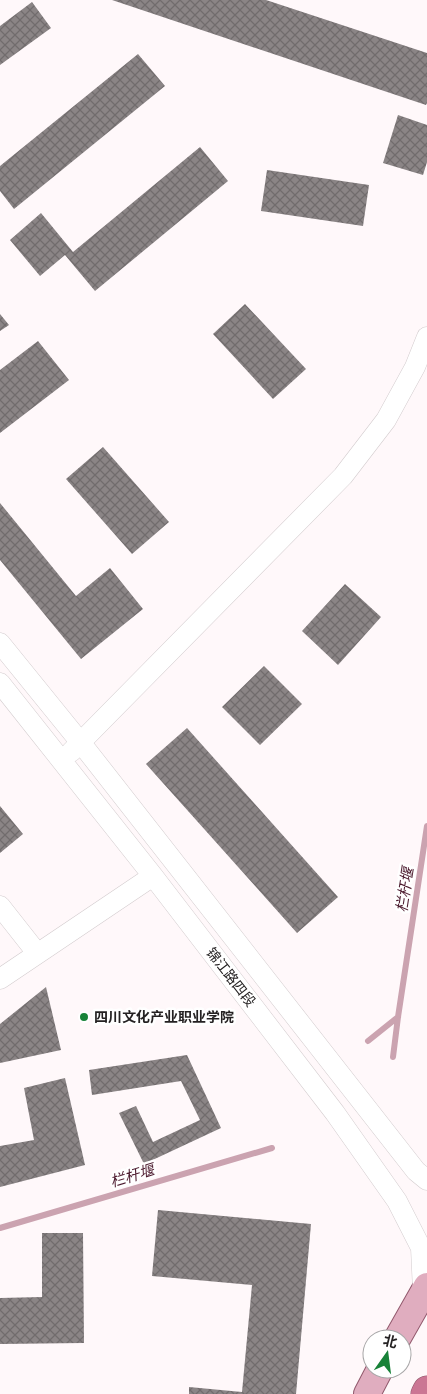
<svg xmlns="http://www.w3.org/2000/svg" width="427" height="1394" font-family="Rubik,'Noto Sans SC',sans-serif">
<defs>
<pattern id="building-cross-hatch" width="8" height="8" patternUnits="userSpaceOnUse" patternTransform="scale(1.25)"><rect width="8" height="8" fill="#8b8586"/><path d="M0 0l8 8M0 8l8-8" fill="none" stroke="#716c6d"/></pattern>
</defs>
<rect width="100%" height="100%" fill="#fff8fa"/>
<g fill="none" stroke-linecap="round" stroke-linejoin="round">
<path stroke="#cba3b0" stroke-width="6" d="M 368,1041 L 398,1017
M 393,1057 L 398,1017 L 427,826
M 0,1228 L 272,1148"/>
</g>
<path fill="url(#building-cross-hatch)" d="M 112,0 L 266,0 L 427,53 L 427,103 L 426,105 Z
M 32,2 L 51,28 L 0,65 L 0,26 Z
M 138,54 L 165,86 L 14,209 L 0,191 L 0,166 Z
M 398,115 L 427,125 L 427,162 L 423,175 L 383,163 Z
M 200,147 L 228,181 L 95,291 L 65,255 L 40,276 L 10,240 L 41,213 L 73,252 Z
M 267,170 L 369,185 L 363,226 L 261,211 Z
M 245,304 L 306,369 L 273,399 L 213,334 Z
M 0,314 L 9,325 L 0,331 Z
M 38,341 L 69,380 L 0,433 L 0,370 Z
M 103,447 L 169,522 L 132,554 L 66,479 Z
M 0,503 L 76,596 L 110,568 L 143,609 L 81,659 L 0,560 Z
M 345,584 L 381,617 L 338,665 L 302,631 Z
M 264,666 L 302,704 L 260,745 L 222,707 Z
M 187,728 L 338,897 L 297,933 L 146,764 Z
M 0,806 L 23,834 L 0,853 Z
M 46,987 L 61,1050 L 0,1063 L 0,1024 Z
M 187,1055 L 221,1128 L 144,1164 L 119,1113 L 136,1106 L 153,1142 L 200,1120 L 181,1081 L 92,1095 L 89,1070 Z
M 65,1078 L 85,1165 L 0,1187 L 0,1146 L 34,1140 L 24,1088 Z
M 158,1210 L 311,1224 L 296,1394 L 189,1394 L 189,1387 L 242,1392 L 252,1285 L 152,1276 Z
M 42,1233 L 83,1233 L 84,1343 L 0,1344 L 0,1298 L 42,1297 Z"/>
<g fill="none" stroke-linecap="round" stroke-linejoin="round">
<defs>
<path id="minor" d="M 0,643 L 81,743 L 416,1171 L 427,1180
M 0,683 L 153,876 L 335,1113 L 397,1201 L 421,1248 L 423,1291
M 71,752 L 343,476 L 386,420 L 415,367 L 427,337
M 0,906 L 37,953
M 0,979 L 153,876"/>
<path id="major" d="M 397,1339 L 427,1286
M 367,1394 L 380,1369"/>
<path id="highway" d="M 425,1394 L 427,1390"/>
</defs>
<use href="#minor" stroke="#d3ccce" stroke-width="21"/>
<use href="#major" stroke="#91586c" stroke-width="28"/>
<use href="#highway" stroke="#91586c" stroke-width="29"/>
<use href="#minor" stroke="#fff" stroke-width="20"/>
<use href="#major" stroke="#e0adbf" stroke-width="26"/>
<use href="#highway" stroke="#cb7694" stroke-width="28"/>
</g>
<circle fill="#178238" stroke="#fff" stroke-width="2" cx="84" cy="1017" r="5"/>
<g text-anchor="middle" stroke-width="5" stroke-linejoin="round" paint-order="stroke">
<g font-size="14" fill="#242122" stroke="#fff">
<text transform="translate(231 977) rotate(52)" y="5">锦江路四段</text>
</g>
<g font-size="14" font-weight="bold" fill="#242122" stroke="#fff" text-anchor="start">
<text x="94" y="1022">四川文化产业职业学院</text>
</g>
<g font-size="15" font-style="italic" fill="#4c1a2e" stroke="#fff">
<text transform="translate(405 890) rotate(-81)" y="5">栏杆堰</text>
<text transform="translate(132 1176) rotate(-17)" y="5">栏杆堰</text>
</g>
</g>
<g transform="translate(387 1354) rotate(14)"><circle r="24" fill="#ffffff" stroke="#a7a6a7"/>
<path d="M0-4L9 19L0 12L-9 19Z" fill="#178238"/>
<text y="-8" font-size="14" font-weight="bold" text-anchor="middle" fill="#242122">北</text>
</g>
</svg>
